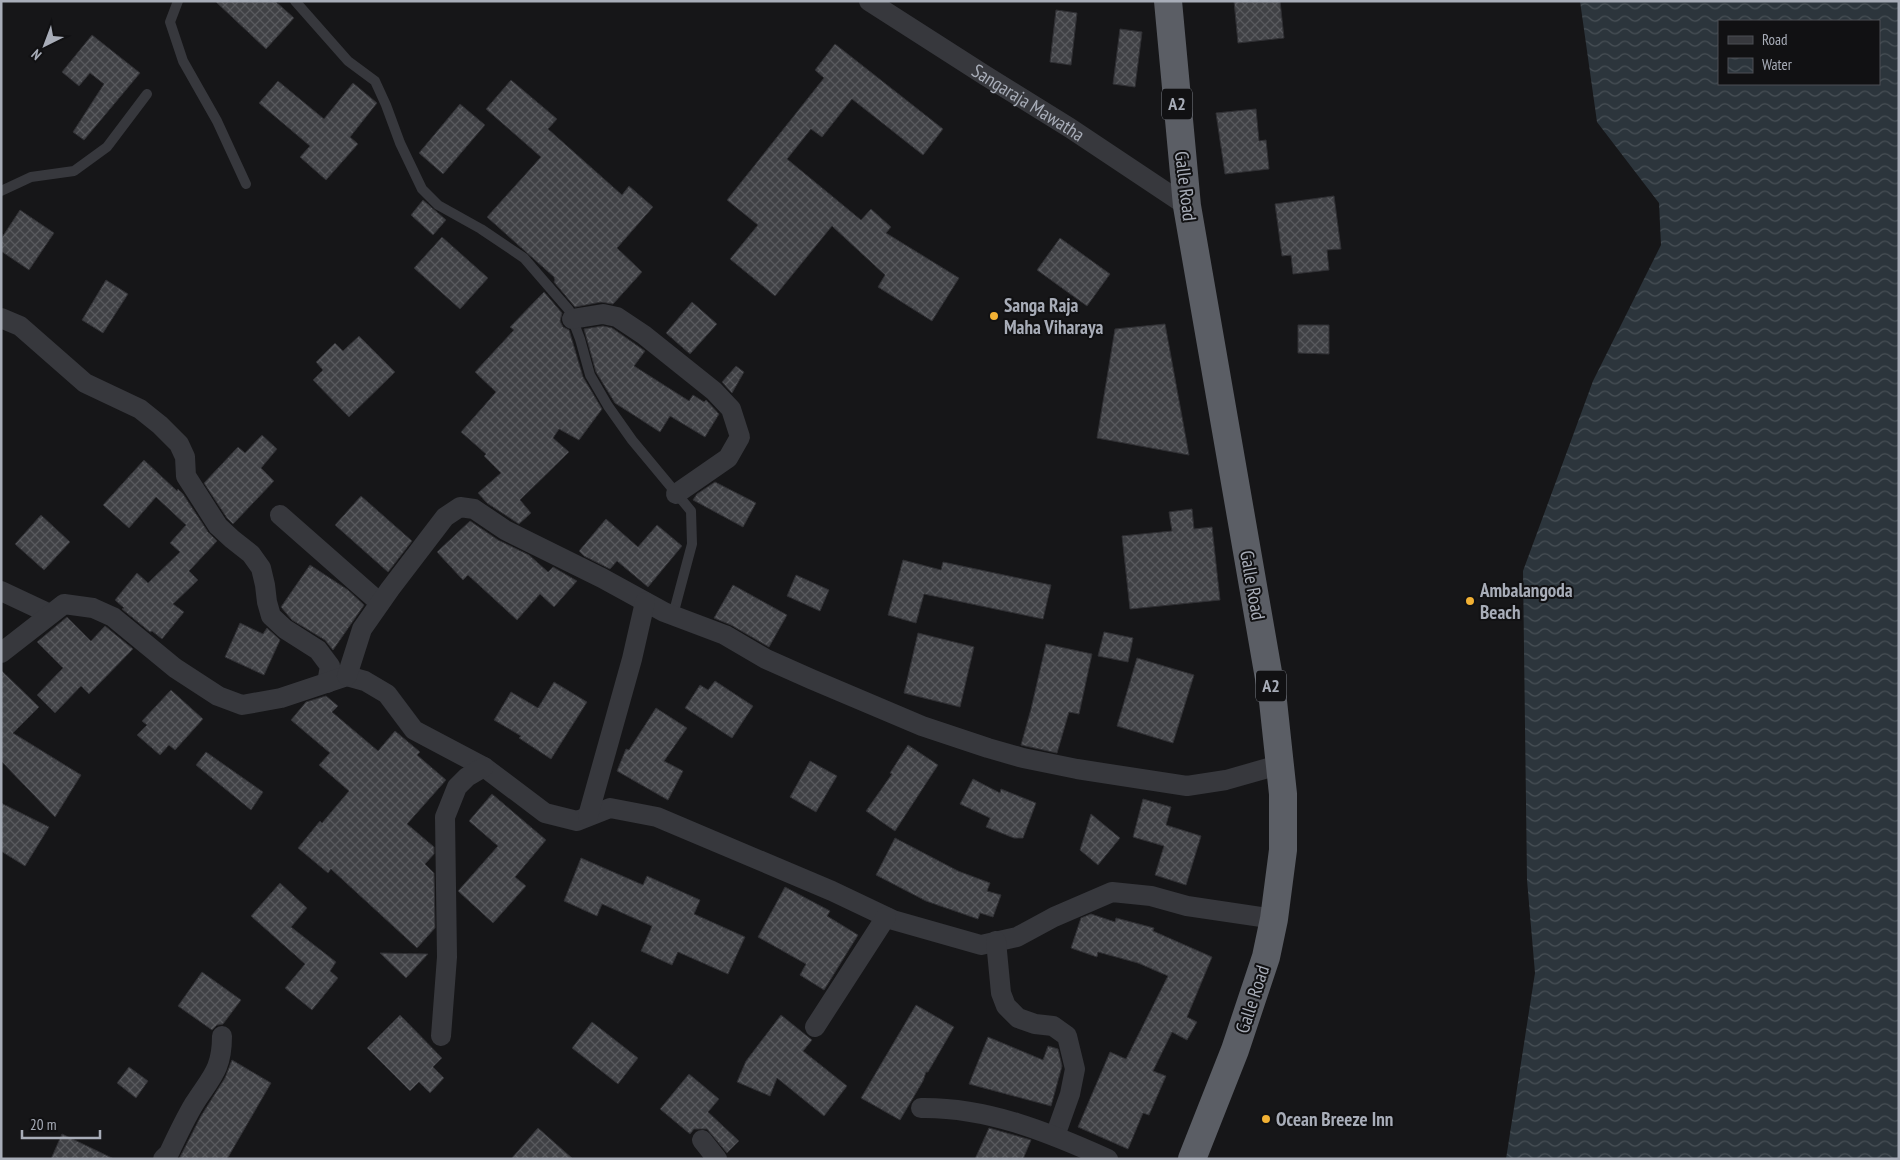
<svg xmlns="http://www.w3.org/2000/svg" width="1900" height="1160" font-family="'PT Sans Narrow',sans-serif">
<defs>
<pattern id="water-waves" width="16" height="10" patternUnits="userSpaceOnUse" patternTransform="scale(1.25)"><rect width="16" height="10" fill="#2c353c"/><path d="M0 5q4-4 8 0t8 0" fill="none" stroke="#485056"/></pattern>
<pattern id="building-cross-hatch" width="8" height="8" patternUnits="userSpaceOnUse" patternTransform="scale(1.25)"><rect width="8" height="8" fill="#404145"/><path d="M0 0l8 8M0 8l8-8" fill="none" stroke="#595a5e"/></pattern>
</defs>
<rect width="100%" height="100%" fill="#161618"/>
<path fill="url(#water-waves)" fill-rule="evenodd" d="M 1580,1 L 1899,1 L 1899,1159 L 1506,1159 L 1535,973 L 1527,880 L 1523,571 L 1593,381 L 1661,245 L 1659,203 L 1597,122 ZM 1719,21 L 1879,21 L 1879,84 L 1719,84 Z"/>
<path fill="url(#building-cross-hatch)" stroke="#303034" d="M 215,1 L 275,1 L 294,18 L 266,49 Z
M 1234,1 L 1280,1 L 1284,38 L 1238,43 Z
M 1056,10 L 1077,13 L 1071,65 L 1050,62 Z
M 1120,29 L 1142,32 L 1135,87 L 1113,84 Z
M 92,35 L 140,73 L 84,140 L 73,132 L 104,84 L 90,73 L 79,86 L 62,72 Z
M 835,44 L 943,129 L 923,155 L 852,99 L 822,137 L 811,129 L 787,159 L 861,220 L 871,209 L 891,227 L 886,233 L 959,278 L 932,321 L 878,287 L 885,275 L 832,226 L 775,296 L 730,259 L 758,225 L 727,200 L 824,78 L 815,70 Z
M 511,80 L 557,119 L 548,129 L 622,195 L 629,186 L 653,207 L 617,248 L 642,272 L 613,304 L 601,302 L 575,307 L 554,282 L 555,280 L 554,277 L 487,217 L 541,157 L 486,109 Z
M 278,81 L 324,119 L 353,83 L 377,103 L 350,137 L 358,144 L 326,180 L 300,157 L 310,146 L 259,103 Z
M 460,104 L 485,125 L 443,174 L 419,153 Z
M 1256,109 L 1259,141 L 1266,140 L 1269,169 L 1225,174 L 1216,113 Z
M 1334,196 L 1341,249 L 1327,250 L 1329,270 L 1293,274 L 1291,255 L 1282,256 L 1275,204 Z
M 423,200 L 446,220 L 433,235 L 411,215 Z
M 20,210 L 54,233 L 29,270 L 1,251 L 1,239 Z
M 442,237 L 488,278 L 460,309 L 414,268 Z
M 1060,238 L 1110,274 L 1087,306 L 1037,270 Z
M 106,280 L 128,294 L 103,333 L 82,320 Z
M 544,292 L 562,313 L 560,321 L 563,327 L 569,330 L 583,377 L 602,409 L 579,440 L 559,429 L 553,438 L 569,452 L 520,500 L 531,513 L 519,524 L 487,503 L 478,493 L 501,473 L 484,456 L 486,454 L 461,432 L 496,392 L 475,372 L 514,330 L 510,327 Z
M 692,302 L 717,324 L 690,354 L 666,333 Z
M 1165,324 L 1189,455 L 1097,438 L 1115,329 Z
M 1298,325 L 1329,325 L 1329,354 L 1298,353 Z
M 603,326 L 612,328 L 645,351 L 634,366 L 689,401 L 693,395 L 704,402 L 706,400 L 719,414 L 705,437 L 670,416 L 660,432 L 615,403 L 596,372 L 584,329 Z
M 359,336 L 395,372 L 349,417 L 313,380 L 323,370 L 316,362 L 335,343 L 343,351 Z
M 736,366 L 744,372 L 732,393 L 722,382 Z
M 262,435 L 277,449 L 261,468 L 274,481 L 233,524 L 227,518 L 204,483 L 238,447 L 245,453 Z
M 144,460 L 177,491 L 178,489 L 183,494 L 208,532 L 217,541 L 189,571 L 198,580 L 173,604 L 184,612 L 162,639 L 152,631 L 150,632 L 122,609 L 124,608 L 115,600 L 137,573 L 148,583 L 180,552 L 170,543 L 186,525 L 156,497 L 129,528 L 103,505 Z
M 715,482 L 756,503 L 743,527 L 693,500 L 697,494 Z
M 361,496 L 412,541 L 388,572 L 335,525 Z
M 1192,509 L 1194,529 L 1212,527 L 1220,600 L 1130,609 L 1122,536 L 1172,531 L 1169,512 Z
M 41,515 L 70,542 L 44,570 L 15,544 Z
M 606,519 L 638,547 L 657,525 L 682,546 L 648,587 L 617,561 L 610,569 L 584,556 L 579,551 Z
M 470,521 L 498,540 L 529,555 L 548,572 L 553,567 L 577,581 L 554,607 L 540,594 L 517,620 L 468,575 L 463,580 L 437,552 Z
M 903,560 L 941,570 L 943,562 L 1051,585 L 1043,619 L 924,594 L 916,623 L 888,615 Z
M 310,565 L 348,590 L 364,605 L 333,650 L 325,640 L 292,620 L 281,607 Z
M 796,575 L 829,590 L 820,611 L 787,596 Z
M 733,585 L 787,615 L 769,647 L 731,625 L 714,618 Z
M 67,617 L 91,641 L 105,626 L 133,649 L 89,694 L 81,686 L 55,713 L 37,695 L 63,668 L 37,642 Z
M 240,623 L 263,634 L 267,628 L 280,640 L 264,675 L 225,657 Z
M 1104,632 L 1133,638 L 1128,662 L 1098,656 Z
M 918,633 L 974,647 L 960,707 L 904,693 Z
M 1046,644 L 1092,654 L 1079,714 L 1069,712 L 1057,753 L 1021,745 L 1031,709 Z
M 1137,658 L 1194,675 L 1173,743 L 1117,726 Z
M 1,670 L 39,707 L 13,733 L 81,775 L 55,817 L 1,761 Z
M 715,681 L 753,706 L 732,738 L 685,708 L 700,685 L 708,690 Z
M 554,682 L 587,702 L 551,759 L 519,738 L 521,736 L 494,720 L 511,692 L 538,708 Z
M 171,690 L 203,719 L 175,750 L 169,745 L 160,755 L 137,735 L 147,725 L 142,721 Z
M 326,696 L 338,706 L 332,712 L 378,751 L 395,731 L 420,752 L 417,755 L 446,780 L 407,824 L 434,847 L 434,854 L 425,864 L 434,873 L 435,928 L 417,948 L 331,869 L 328,873 L 298,848 L 320,821 L 322,823 L 349,791 L 319,765 L 330,753 L 291,720 L 306,702 Z
M 656,708 L 687,728 L 664,761 L 683,771 L 668,800 L 617,771 L 626,749 L 629,750 Z
M 908,745 L 938,765 L 895,831 L 866,811 L 892,774 L 890,773 Z
M 206,752 L 263,792 L 251,810 L 196,765 Z
M 810,761 L 837,776 L 816,812 L 790,797 Z
M 973,779 L 1000,793 L 1001,789 L 1036,803 L 1023,838 L 1014,838 L 986,827 L 990,818 L 960,804 Z
M 492,794 L 546,840 L 515,877 L 526,886 L 493,923 L 458,891 L 498,846 L 469,821 Z
M 1143,799 L 1171,807 L 1166,825 L 1201,836 L 1186,885 L 1155,875 L 1164,846 L 1133,837 Z
M 1,803 L 49,827 L 25,866 L 1,851 Z
M 1091,814 L 1120,838 L 1098,865 L 1080,850 Z
M 895,838 L 958,871 L 990,883 L 987,891 L 1001,895 L 993,917 L 980,913 L 978,919 L 926,901 L 876,875 Z
M 581,858 L 643,885 L 647,876 L 700,900 L 694,914 L 745,937 L 728,974 L 678,952 L 672,965 L 641,951 L 652,926 L 602,904 L 597,916 L 564,901 Z
M 280,883 L 307,908 L 291,927 L 336,962 L 330,971 L 338,978 L 312,1010 L 285,988 L 305,964 L 251,916 Z
M 785,887 L 830,911 L 827,916 L 858,935 L 824,990 L 800,975 L 806,964 L 758,937 Z
M 1091,914 L 1115,922 L 1116,918 L 1154,928 L 1153,931 L 1212,957 L 1187,1017 L 1197,1022 L 1187,1040 L 1172,1032 L 1153,1071 L 1166,1076 L 1149,1115 L 1143,1113 L 1128,1149 L 1078,1127 L 1110,1052 L 1126,1059 L 1168,976 L 1138,963 L 1098,952 L 1097,957 L 1071,948 L 1081,918 Z
M 380,953 L 428,954 L 406,978 Z
M 202,972 L 241,1000 L 223,1024 L 217,1025 L 212,1030 L 178,1006 Z
M 916,1005 L 954,1027 L 928,1072 L 926,1072 L 923,1081 L 900,1120 L 861,1098 Z
M 400,1015 L 442,1058 L 433,1067 L 444,1078 L 430,1093 L 419,1082 L 410,1091 L 367,1048 Z
M 781,1015 L 812,1040 L 803,1051 L 847,1086 L 824,1116 L 777,1078 L 770,1096 L 737,1082 L 746,1061 Z
M 592,1022 L 638,1058 L 618,1084 L 572,1048 Z
M 988,1037 L 1043,1060 L 1048,1046 L 1058,1049 L 1062,1066 L 1051,1106 L 969,1084 Z
M 232,1060 L 271,1083 L 227,1159 L 179,1159 L 201,1116 L 225,1078 Z
M 129,1067 L 148,1081 L 136,1098 L 117,1083 Z
M 689,1074 L 719,1099 L 708,1112 L 739,1141 L 727,1153 L 707,1129 L 694,1129 L 690,1134 L 660,1109 Z
M 538,1128 L 573,1159 L 511,1159 Z
M 989,1128 L 1031,1140 L 1023,1159 L 975,1159 Z
M 62,1134 L 114,1159 L 51,1159 Z"/>
<g fill="none" stroke-linecap="round" stroke-linejoin="round">
<path stroke="#37383d" stroke-width="10" d="M 178,1 L 170,22 L 183,61 L 217,121 L 246,184
M 295,1 L 348,61 L 375,81 L 386,105 L 400,143 L 422,189 L 438,205 L 481,229 L 524,258 L 569,310 L 580,339 L 590,375 L 608,406 L 632,440 L 691,511 L 692,544 L 673,615
M 1,191 L 31,177 L 74,171 L 107,147 L 147,94"/>
<g stroke="#37383d" stroke-width="20">
<path id="s1" d="M 869,1 L 986,76 L 1070,128 L 1187,206"/>
<path d="M 1,318 L 20,326 L 85,383 L 140,409 L 160,425 L 179,444 L 185,457 L 186,476 L 218,526 L 232,539 L 251,554 L 261,568 L 265,585 L 267,602 L 271,616 L 285,629 L 318,650 L 330,666 L 327,683"/>
<path d="M 572,319 L 603,314 L 617,317 L 644,335 L 714,391 L 731,409 L 740,437 L 728,458 L 676,494"/>
<path d="M 280,515 L 380,603"/>
<path d="M 1,591 L 50,614"/>
<path d="M 1,653 L 64,604 L 93,608 L 113,617 L 175,668 L 218,696 L 242,705 L 281,698 L 347,676 L 365,681 L 387,694 L 414,730 L 484,767 L 545,813 L 577,821 L 610,808 L 657,817 L 832,891 L 893,920 L 981,945 L 1017,937 L 1054,917 L 1112,892 L 1151,896 L 1187,906 L 1274,919"/>
<path d="M 347,676 L 362,629 L 390,589 L 445,517 L 460,507 L 474,509 L 505,530 L 602,578 L 664,612 L 725,635 L 766,659 L 811,679 L 922,726 L 988,748 L 1023,758 L 1077,769 L 1187,786 L 1226,780 L 1279,765"/>
<path d="M 588,816 L 632,659 L 645,602"/>
<path d="M 996,941 L 1001,993 L 1006,1006 L 1018,1018 L 1035,1024 L 1053,1026 L 1067,1036 L 1075,1069 L 1070,1094 L 1055,1136"/>
<path d="M 815,1027 L 886,917"/>
<path d="M 441,1036 L 447,957 L 445,817 L 457,787 L 467,777 L 484,767"/>
<path d="M 921,1108 C 987,1107 1048,1132 1108,1159"/>
<path d="M 702,1140 L 717,1159"/>
<path d="M 163,1159 L 169,1153 C 177,1136 185,1119 194,1104 C 211,1077 222,1070 222,1036"/>
</g>
<path stroke="#5b5e65" stroke-width="28" d="M 1168,1 L 1187,206 L 1273,701 L 1283,794 L 1283,850 L 1274,919 L 1266,957 L 1235,1050 L 1192,1159"/>
</g>
<g fill="#f2b134" stroke="#111113" stroke-width="2">
<circle cx="994" cy="316" r="5"/>
<circle cx="1470" cy="601" r="5"/>
<circle cx="1266" cy="1119" r="5"/>
</g>
<g text-anchor="middle" stroke-width="4" stroke-linejoin="round" paint-order="stroke">
<g fill="#111113" stroke="#7b7e86" stroke-width="1">
<rect x="1162" y="88.5" width="30" height="31" rx="4"/>
<rect x="1256" y="670.5" width="30" height="31" rx="4"/>
</g>
<g font-size="18" font-weight="bold" fill="#a8adb8">
<text x="1177" y="110">A2</text>
<text x="1271" y="692">A2</text>
</g>
<g font-size="19" fill="#a8adb8" stroke="#111113">
<text dy="7" stroke="none"><textPath href="#s1" startOffset="189">Sangaraja Mawatha</textPath></text>
<text transform="translate(1186 186) rotate(83)" y="7">Galle Road</text>
<text transform="translate(1253 585) rotate(80)" y="7">Galle Road</text>
<text transform="translate(1252 999) rotate(-72)" y="7">Galle Road</text>
</g>
<g font-size="19" font-weight="bold" fill="#a8adb8" stroke="#111113" text-anchor="start">
<text x="1004" y="312">Sanga Raja<tspan x="1004" dy="22">Maha Viharaya</tspan></text>
<text x="1480" y="597">Ambalangoda<tspan x="1480" dy="22">Beach</tspan></text>
<text x="1276" y="1126">Ocean Breeze Inn</text>
</g>
</g>
<rect width="1900" height="1160" fill="none" stroke="#a8adb8" stroke-width="5"/>
<rect x="1718" y="20" width="162" height="65" fill="#111113" stroke="#4d4f55"/>
<rect x="1728" y="36" width="25" height="8" fill="#37383d" stroke="#4d4f55"/>
<text x="1762" y="45" font-size="15" fill="#a8adb8">Road</text>
<rect x="1728" y="58" width="25" height="15" fill="url(#water-waves)" stroke="#4d4f55"/>
<text x="1762" y="70" font-size="15" fill="#a8adb8">Water</text>
<g transform="translate(45 45) rotate(222)" stroke="#111113" stroke-width="4" paint-order="stroke">
<path d="M0-4L9 19L0 12L-9 19Z" fill="#a8adb8"/>
<text y="-8" font-size="14" font-weight="bold" text-anchor="middle" fill="#a8adb8">N</text>
</g>
<path d="M22 1130v8h78v-8" fill="none" stroke="#a8adb8" stroke-width="2.5"/>
<text x="30" y="1130" font-size="15" fill="#a8adb8" stroke="#111113" stroke-width="4" paint-order="stroke">20 m</text>
</svg>
